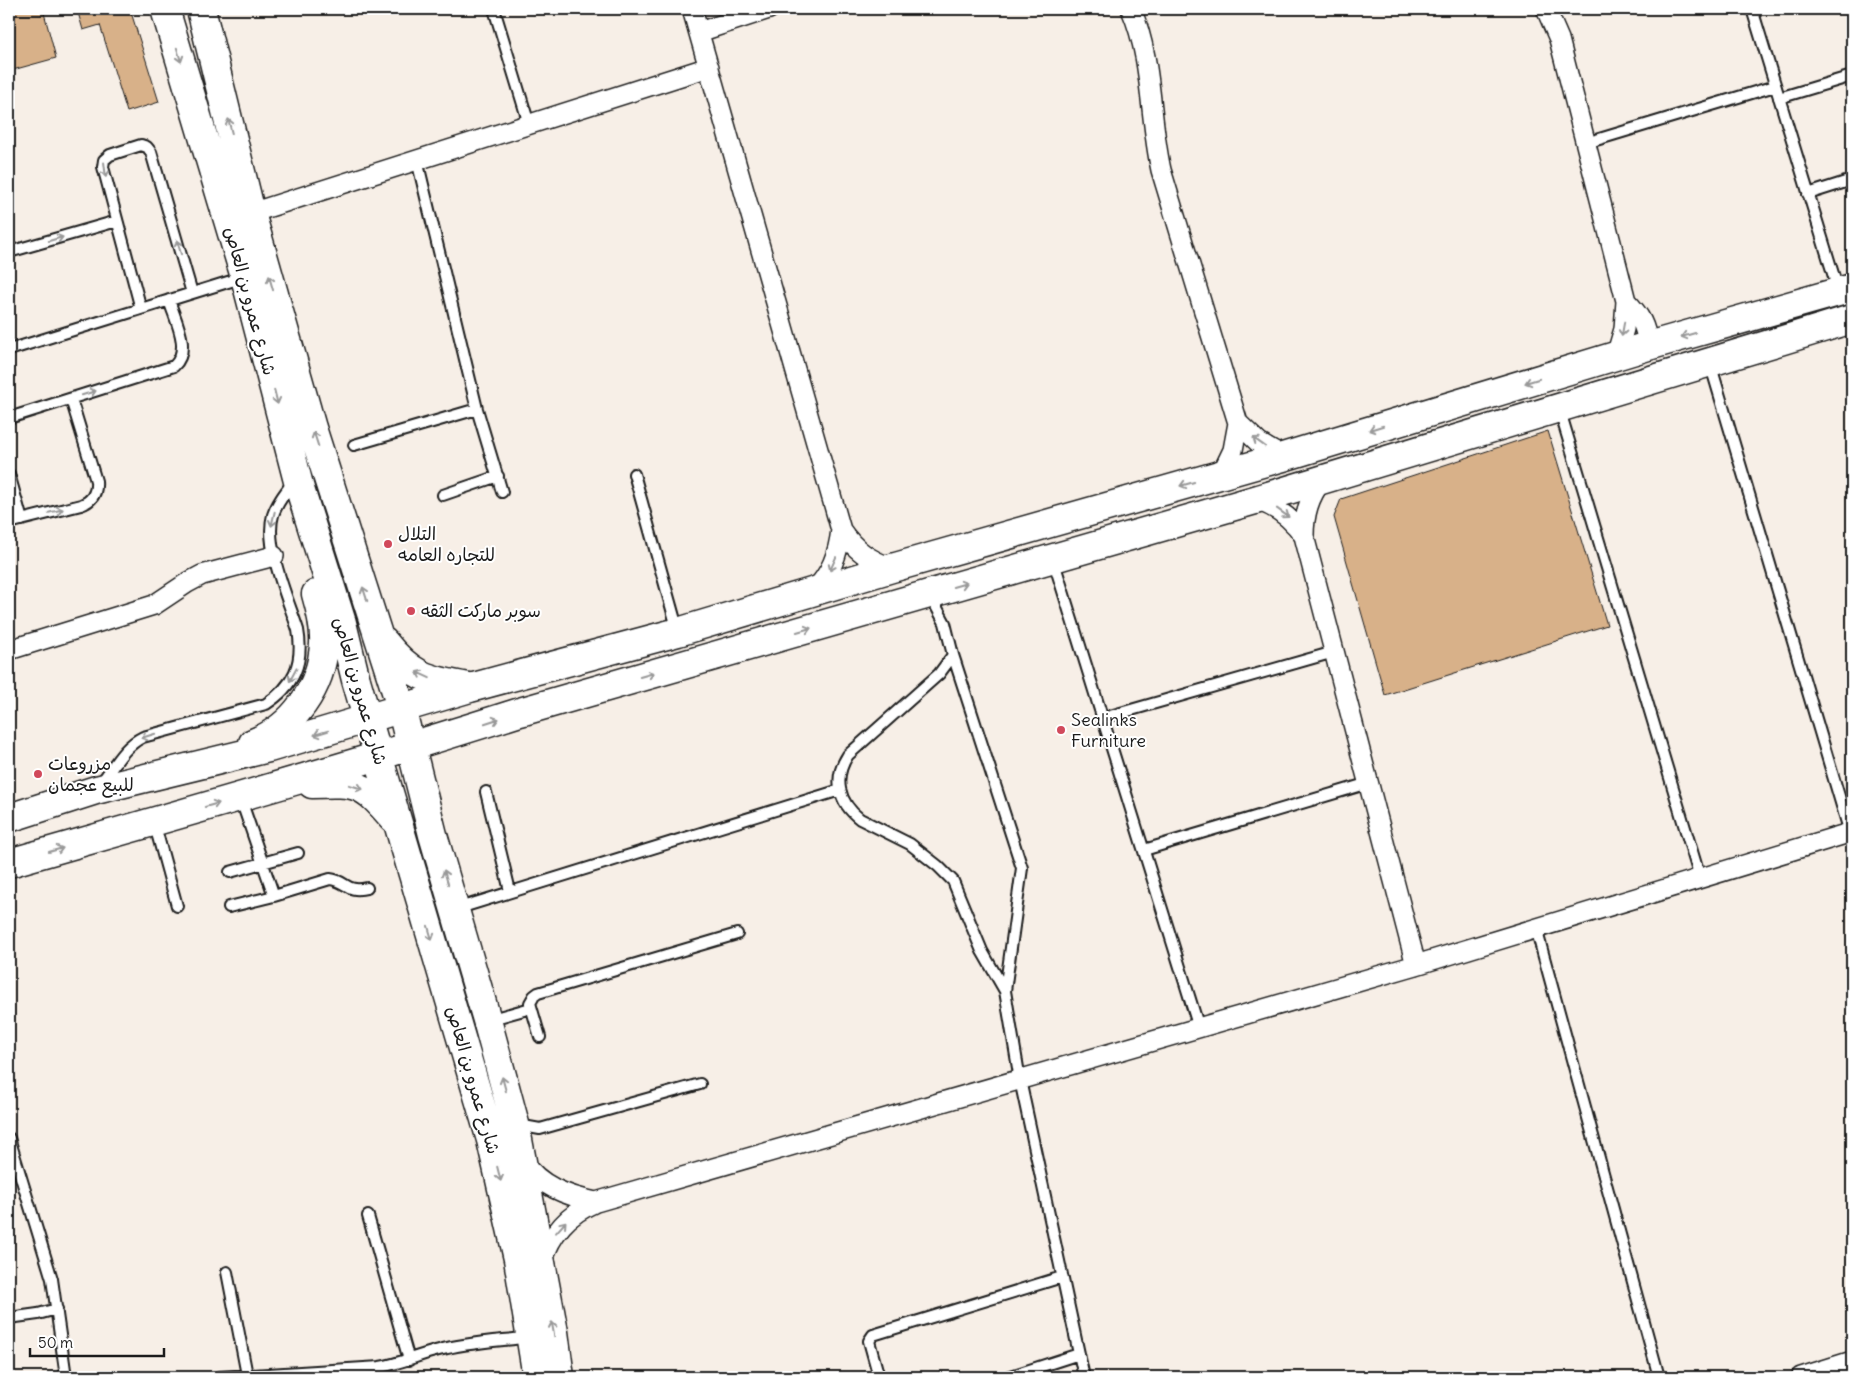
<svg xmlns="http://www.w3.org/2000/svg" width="1861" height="1386" font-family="Delius,'Playpen Sans Arabic',sans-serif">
<rect width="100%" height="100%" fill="#f7efe7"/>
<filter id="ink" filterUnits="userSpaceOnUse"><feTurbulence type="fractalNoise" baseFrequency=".02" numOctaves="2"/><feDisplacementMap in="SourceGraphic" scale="10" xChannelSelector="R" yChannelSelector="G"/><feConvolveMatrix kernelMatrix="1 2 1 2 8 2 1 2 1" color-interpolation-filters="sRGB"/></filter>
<g filter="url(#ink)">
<path fill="#d8b189" stroke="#1c1c1c" d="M 9,9 L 43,9 L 56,58 L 9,71 Z
M 77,9 L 130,9 L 159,102 L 127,112 L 100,25 L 83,30 Z
M 1548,431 L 1607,625 L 1385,695 L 1334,517 L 1341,499 Z"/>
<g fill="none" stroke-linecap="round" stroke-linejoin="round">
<defs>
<path id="lane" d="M 494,9 L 529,124
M 1752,9 L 1838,290
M 1779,98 L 1852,76
M 1586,143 L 1775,86
M 417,160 L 477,409 L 502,492
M 1808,194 L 1852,180
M 9,252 L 117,221
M 141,309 L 103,167 L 104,160 L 110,155 L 141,145 L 147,147 L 151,152 L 192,293
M 9,350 L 244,277
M 1710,363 L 1850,833
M 1559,408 L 1700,878
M 9,418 L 174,366 C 192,349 175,320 169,300
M 354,445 L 477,409
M 9,474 L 22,520
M 634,474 L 678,631
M 443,495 L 498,476
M 9,523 L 81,505 C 92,501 97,493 96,481 L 71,399
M 1053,559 L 1199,1028
M 930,595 L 945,623 L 953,655 L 939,674 L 848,755 C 833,778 838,802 860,819 L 910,844 L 938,866 L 953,881 L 982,951 L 1005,991 L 1020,1080 L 1084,1377
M 953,655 L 1022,868 L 1005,991
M 1103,718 L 1334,652
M 101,783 C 114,766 124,746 143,737 L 266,704 C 294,686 304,663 298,630 C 288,599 264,546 273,515 C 277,502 286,492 293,482
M 486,792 L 510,891
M 240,797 L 274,896
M 154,822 L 177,906
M 1144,850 L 1369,783
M 230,872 L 298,853
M 229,907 L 274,896 L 330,879 C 347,881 346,893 367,888
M 456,909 L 840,790
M 1536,928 L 1659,1377
M 488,1020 L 531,1008
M 540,1037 L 530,1003 L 534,996 L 538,993 L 737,934
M 518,1125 L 540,1129 L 700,1084
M 9,1138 L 52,1279 L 66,1377
M 368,1216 L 409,1360
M 227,1272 L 247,1375
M 9,1318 L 38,1314 L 57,1309
M 219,1377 L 380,1367 C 401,1363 419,1355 439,1350 C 469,1342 500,1341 531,1337
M 879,1377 L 869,1341 L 873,1335 L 1062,1277
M 1008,1377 L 1079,1354"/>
<path id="street" d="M 692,9 L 841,530 C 855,550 869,560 892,568
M 1131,9 C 1153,60 1149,116 1161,170 L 1238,423 L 1233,450 L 1221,475
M 1546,9 L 1559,39 L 1626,301 L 1624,329 L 1616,356
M 699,32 L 769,9
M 251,213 L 709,67
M 1626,301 C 1640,315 1646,326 1648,346
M 1238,423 L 1259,443 L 1283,457
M 1322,480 C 1309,497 1304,514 1304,536 L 1416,965
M 1255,500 C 1276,506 1291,517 1304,536
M 814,591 C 831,573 838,555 841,530
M 9,650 L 154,605 L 187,583 L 202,575 L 274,556
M 523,1161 C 539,1186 567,1196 596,1202
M 542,1262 C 551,1233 568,1214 596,1202 L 1416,965 L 1852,832
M 1801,1377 L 1852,1361"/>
<path id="secondary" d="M 165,9 L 245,277 L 300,489 L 342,623 L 356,680 L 491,1140 L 518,1259 L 537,1377
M 201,9 L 251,213 L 312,428 L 401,707 L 433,835 L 487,1020 L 515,1124 L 554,1332 L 560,1377
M 384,642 C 411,676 427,680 469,687
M 253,743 C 293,728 322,687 324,644 C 325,627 321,611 316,594
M 312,784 C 358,782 363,783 393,818
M 9,818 L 96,790 L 269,748 L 470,688 L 678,632 L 892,568 L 1283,457 L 1648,346 L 1852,288
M 9,863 C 180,814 351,766 520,712 L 1255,500 L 1852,319"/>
</defs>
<use href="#lane" stroke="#1c1c1c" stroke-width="14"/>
<use href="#street" stroke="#1c1c1c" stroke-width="22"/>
<use href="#secondary" stroke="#1c1c1c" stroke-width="31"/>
<use href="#lane" stroke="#fff" stroke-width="10"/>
<use href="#street" stroke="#fff" stroke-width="19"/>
<use href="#secondary" stroke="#fff" stroke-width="28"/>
</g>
<defs><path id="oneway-shaft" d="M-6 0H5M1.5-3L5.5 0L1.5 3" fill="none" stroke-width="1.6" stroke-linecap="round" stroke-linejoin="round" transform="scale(1.25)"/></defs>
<g stroke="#999">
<use href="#oneway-shaft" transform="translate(179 55) rotate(73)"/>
<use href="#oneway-shaft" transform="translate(230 126) rotate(-104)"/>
<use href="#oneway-shaft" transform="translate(105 170) rotate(83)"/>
<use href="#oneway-shaft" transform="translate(56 239) rotate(-16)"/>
<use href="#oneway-shaft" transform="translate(179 247) rotate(-106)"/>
<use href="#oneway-shaft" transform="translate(271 283) rotate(-106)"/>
<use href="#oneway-shaft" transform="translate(1623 329) rotate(100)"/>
<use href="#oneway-shaft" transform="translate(1688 335) rotate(164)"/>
<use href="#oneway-shaft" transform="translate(1532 381) rotate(163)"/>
<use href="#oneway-shaft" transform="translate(89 393) rotate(-17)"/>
<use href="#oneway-shaft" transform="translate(276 397) rotate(76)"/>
<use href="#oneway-shaft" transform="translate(1376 428) rotate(163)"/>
<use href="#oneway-shaft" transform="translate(316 439) rotate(-108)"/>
<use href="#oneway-shaft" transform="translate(1259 442) rotate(-144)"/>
<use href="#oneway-shaft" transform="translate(1187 484) rotate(164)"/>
<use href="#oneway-shaft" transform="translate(56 511) rotate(-14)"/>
<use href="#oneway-shaft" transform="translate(1283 513) rotate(36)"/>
<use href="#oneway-shaft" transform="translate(273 519) rotate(103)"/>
<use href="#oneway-shaft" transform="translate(833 564) rotate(114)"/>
<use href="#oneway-shaft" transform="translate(960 585) rotate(-16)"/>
<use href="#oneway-shaft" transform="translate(365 594) rotate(-108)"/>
<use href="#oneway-shaft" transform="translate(804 630) rotate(-16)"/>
<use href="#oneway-shaft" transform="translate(293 675) rotate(118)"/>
<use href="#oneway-shaft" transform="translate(423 675) rotate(-155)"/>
<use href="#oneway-shaft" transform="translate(647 675) rotate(-16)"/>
<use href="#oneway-shaft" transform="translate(492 721) rotate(-18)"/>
<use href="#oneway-shaft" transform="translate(321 733) rotate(163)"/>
<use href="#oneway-shaft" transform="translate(148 736) rotate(163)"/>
<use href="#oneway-shaft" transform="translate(356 787) rotate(17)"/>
<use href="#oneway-shaft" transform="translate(212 805) rotate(-16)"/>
<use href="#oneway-shaft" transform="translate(56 850) rotate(-16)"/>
<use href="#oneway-shaft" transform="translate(446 877) rotate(-107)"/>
<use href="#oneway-shaft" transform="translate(430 933) rotate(74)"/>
<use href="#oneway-shaft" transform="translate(504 1084) rotate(-105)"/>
<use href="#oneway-shaft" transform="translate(499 1174) rotate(76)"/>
<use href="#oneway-shaft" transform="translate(561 1227) rotate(-49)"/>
<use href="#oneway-shaft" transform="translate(553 1329) rotate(-100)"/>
</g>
</g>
<g fill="#d1495b" stroke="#fff" stroke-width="2">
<circle cx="388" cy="544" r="5"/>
<circle cx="411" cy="611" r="5"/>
<circle cx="1061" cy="730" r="5"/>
<circle cx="38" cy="774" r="5"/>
</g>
<g text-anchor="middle" stroke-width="4" stroke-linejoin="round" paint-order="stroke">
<g font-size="18" fill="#1c1c1c" stroke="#fff">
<text transform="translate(250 301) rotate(75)" y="6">شارع عمرو بن العاص</text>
<text transform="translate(360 691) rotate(74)" y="6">شارع عمرو بن العاص</text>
<text transform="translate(473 1080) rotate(74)" y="6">شارع عمرو بن العاص</text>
</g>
<g font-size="18" fill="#1c1c1c" stroke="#fff" text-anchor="start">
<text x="398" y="540">التلال<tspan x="398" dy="21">للتجاره العامه</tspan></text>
<text x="421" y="617">سوبر ماركت الثقه</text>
<text x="1071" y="726">Sealinks<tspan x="1071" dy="21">Furniture</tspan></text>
<text x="48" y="770">مزروعات<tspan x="48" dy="21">للبيع عجمان</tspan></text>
</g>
</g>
<rect width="1861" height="1386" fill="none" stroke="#fff" stroke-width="30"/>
<rect x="15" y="15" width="1831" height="1356" fill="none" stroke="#1c1c1c" stroke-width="2" filter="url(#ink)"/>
<path d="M30 1348v8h134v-8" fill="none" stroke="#1c1c1c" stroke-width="2.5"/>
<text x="38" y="1348" font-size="15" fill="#1c1c1c" stroke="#ffffff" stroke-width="4" paint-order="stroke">50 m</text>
</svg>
